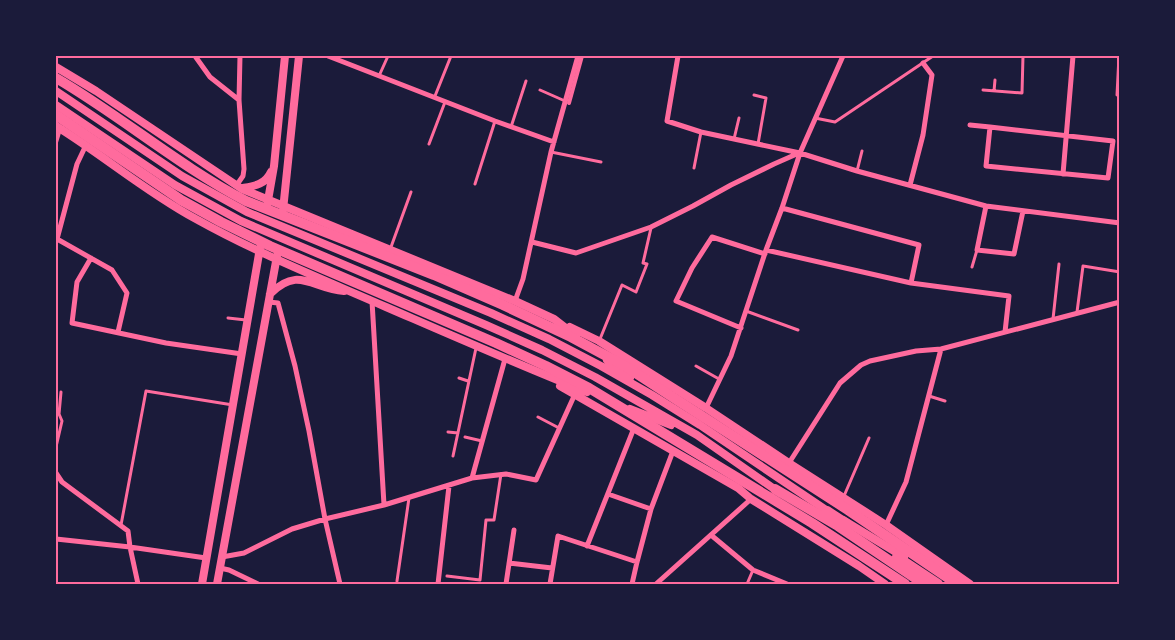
<svg xmlns="http://www.w3.org/2000/svg" width="1175" height="640" font-family="'Nunito Sans',sans-serif">
<rect width="100%" height="100%" fill="#1b1b3a"/>
<g fill="none" stroke-linecap="round" stroke-linejoin="round">
<path stroke="#ff6b9d" stroke-width="3" d="M 1119,56 L 1117,95 L 1120,95
M 379,76 L 388,56
M 540,90 L 565,101
M 983,90 L 1022,93 L 1023,56
M 994,91 L 995,80
M 754,95 L 766,98 L 758,144
M 435,96 L 451,56
M 815,118 L 835,122 L 933,56
M 511,127 L 526,81
M 734,139 L 739,118
M 56,144 L 60,131
M 429,144 L 445,102
M 551,152 L 601,162
M 694,168 L 701,132
M 857,171 L 862,151
M 475,184 L 495,121
M 391,247 L 411,192
M 972,267 L 977,250
M 746,311 L 798,330
M 1077,312 L 1083,266 L 1120,272
M 228,318 L 246,320
M 1053,319 L 1059,264
M 600,339 L 622,285 L 636,292 L 647,264 L 643,263 L 651,228
M 696,366 L 719,379
M 459,378 L 468,381
M 929,396 L 945,401
M 538,417 L 559,428
M 448,432 L 458,433
M 465,437 L 482,441
M 56,447 L 62,421 L 59,414 L 61,392
M 453,456 L 476,348
M 844,496 L 869,438
M 121,525 L 146,391 L 233,405
M 447,576 L 480,580 L 486,520 L 494,520 L 501,474
M 397,581 L 409,498
M 747,584 L 753,570"/>
<path stroke="#ff6b9d" stroke-width="4" d="M 569,103 L 582,56"/>
<path stroke="#ff6b9d" stroke-width="5" d="M 195,56 L 210,77 L 239,100
M 328,56 L 495,121 L 554,142
M 678,56 L 667,121 L 701,132 L 800,153 L 857,171 L 986,206 L 1120,223
M 970,125 L 990,127
M 990,127 L 1113,141 L 1108,178 L 986,166 Z
M 86,145 L 77,164 L 57,239 L 112,270 L 127,293 L 118,332
M 1063,174 L 1073,56
M 910,185 L 923,135 L 932,75 L 923,63
M 236,186 L 243,176 L 244,169 L 239,100 L 240,56
M 986,206 L 977,250 L 1014,254 L 1023,211
M 782,208 L 919,245 L 911,283
M 532,242 L 576,253 L 651,227 L 693,206 L 731,185 L 774,164 L 799,153
M 766,250 L 911,283 L 1009,296 L 1005,332
M 91,258 L 77,282 L 72,323 L 166,343 L 242,354
M 372,301 L 384,505
M 515,301 L 523,279 L 551,152 L 578,56
M 269,302 L 278,303 L 295,366 L 309,431 L 325,519 L 340,584
M 741,328 L 676,301 L 692,268 L 712,237 L 765,254
M 706,408 L 731,356 L 766,250 L 782,208 L 800,153 L 843,56
M 789,463 L 840,383 L 861,365 L 870,361 L 916,351 L 941,349 L 1120,302
M 56,473 L 62,482 L 128,531 L 130,547 L 138,584
M 472,478 L 506,474 L 536,480 L 575,394
M 608,494 L 651,509
M 886,525 L 906,482 L 941,349
M 711,535 L 753,570 L 787,584
M 56,539 L 130,547 L 206,558
M 587,546 L 634,428
M 222,557 L 244,553 L 292,529 L 325,519 L 384,505 L 472,478 L 505,359
M 509,563 L 552,568
M 220,568 L 229,570 L 258,584
M 438,584 L 449,486
M 506,584 L 514,530
M 550,584 L 558,536 L 637,562
M 632,584 L 637,562 L 651,509 L 673,451
M 656,584 L 751,499"/>
<path stroke="#ff6b9d" stroke-width="8" d="M 56,67 L 96,91 L 242,189 L 515,301 L 554,319 L 576,336
M 56,91 L 182,176 L 247,212 L 491,313 L 549,339 L 601,366 L 652,395 L 700,425 L 832,514
M 56,105 L 175,185 L 241,221 L 486,325 L 542,350 L 595,377 L 697,435 L 780,493
M 56,126 C 103,155 146,192 196,219 C 257,253 322,279 386,307 C 453,336 519,365 587,392
M 242,188 C 254,186 265,185 271,172
M 267,206 L 274,166 L 285,56
M 283,210 L 299,56
M 270,294 C 299,265 312,289 344,291
M 570,327 L 599,341 L 706,408 L 789,463 L 886,525 L 970,584
M 607,360 L 630,378
M 560,386 L 738,488 L 751,499 L 859,566 L 885,584
M 630,409 L 671,425
M 843,520 L 904,557
M 202,584 L 260,248
M 217,584 L 277,256"/>
<path stroke="#ff6b9d" stroke-width="10" d="M 56,78 C 121,116 179,166 246,201 L 434,275 L 503,305 L 571,337 L 625,366 L 677,400 L 848,510 L 957,584
M 56,115 L 181,200 L 221,222 L 270,246 L 496,343 L 546,366 L 589,388 L 812,523 L 905,584
M 775,489 L 838,526 L 924,584
M 827,511 L 847,524
M 897,557 L 938,584"/>
</g>
<rect width="1175" height="640" fill="none" stroke="#1b1b3a" stroke-width="114"/>
<rect x="57" y="57" width="1061" height="526" fill="none" stroke="#ff6b9d" stroke-width="2"/>
</svg>
